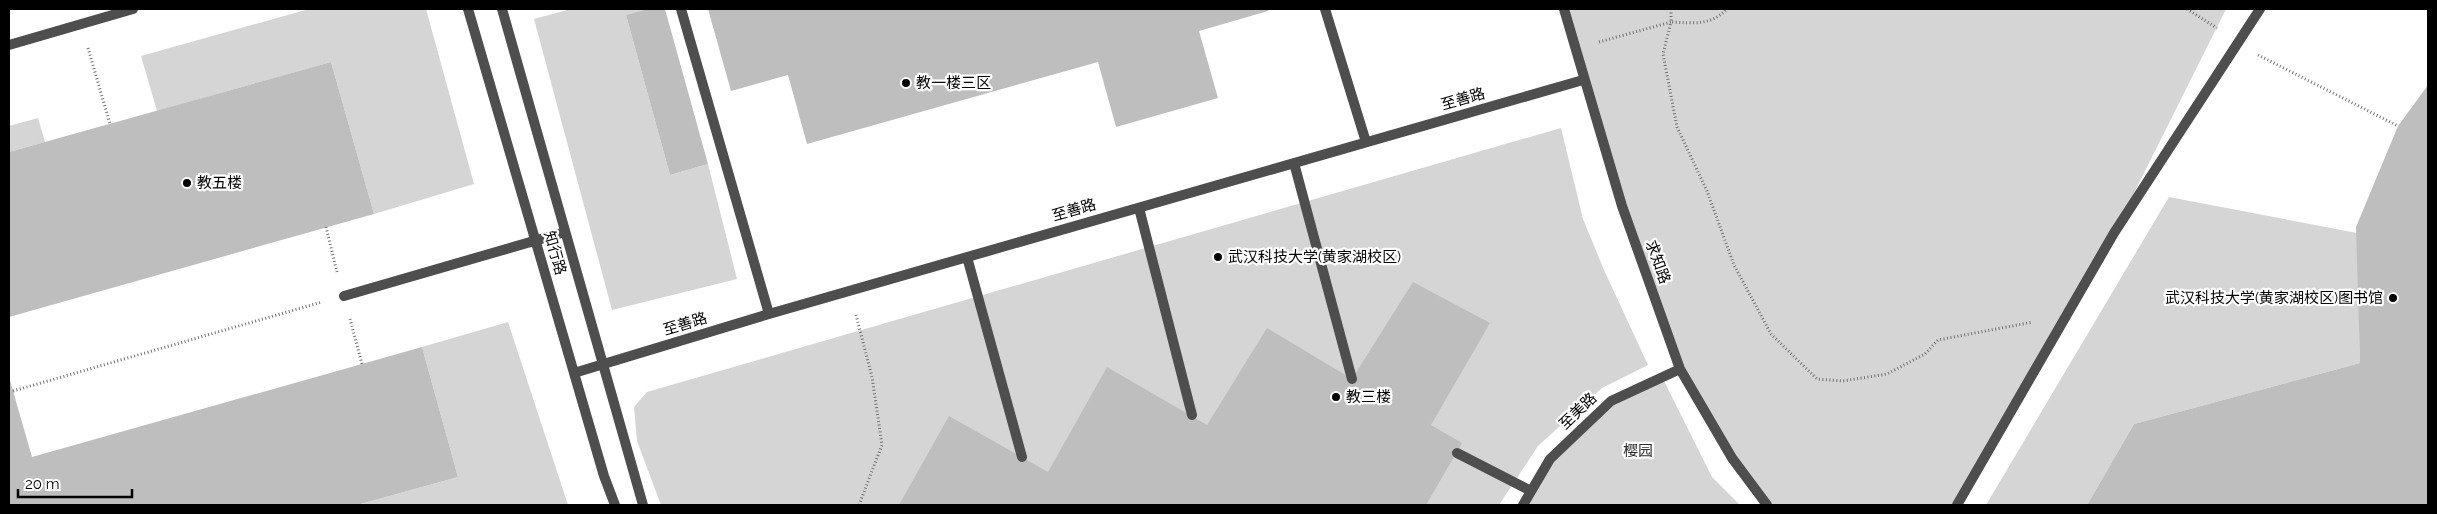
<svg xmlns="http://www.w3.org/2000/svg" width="2437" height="514" font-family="Raleway,'Noto Sans SC',sans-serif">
<rect width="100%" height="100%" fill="#fff"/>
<path fill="#d5d5d5" d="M 309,9 L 426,9 L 474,184 L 374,214 L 331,62 L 157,111 L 141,56 Z
M 571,9 L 647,9 L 626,15 L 670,175 L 708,164 L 737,279 L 612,310 L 534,19 Z
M 1564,9 L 2226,9 L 2114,233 L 1957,505 L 1767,505 L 1680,369 L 1583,80 Z
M 38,118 L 45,142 L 9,152 L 9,126 Z
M 1561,128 L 1583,219 L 1604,270 L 1648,365 L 1602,388 L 1538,446 L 1499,505 L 661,505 L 637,441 L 634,407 L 647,392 Z
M 2169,197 L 2357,233 L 2360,363 L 2134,424 L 2087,505 L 1986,505 Z
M 508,322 L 568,505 L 357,505 L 458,477 L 422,347 Z
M 1662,377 L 1712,477 L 1740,505 L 1523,505 L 1550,459 L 1611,401 Z"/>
<path fill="#bebebe" d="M 647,9 L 665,9 L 708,164 L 670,175 L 626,15 Z
M 708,9 L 1268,9 L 1268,11 L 1199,31 L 1218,98 L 1116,127 L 1098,62 L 807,144 L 788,75 L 731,91 Z
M 331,62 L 374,214 L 9,317 L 9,152 Z
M 2428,85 L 2428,505 L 2087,505 L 2134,424 L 2360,363 L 2356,227 L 2398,126 Z
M 1413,282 L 1490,323 L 1431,425 L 1462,443 L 1426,505 L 899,505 L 949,416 L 1048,472 L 1107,367 L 1207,425 L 1267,328 L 1352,379 Z
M 422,347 L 458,477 L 357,505 L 9,505 L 9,377 L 32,457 Z"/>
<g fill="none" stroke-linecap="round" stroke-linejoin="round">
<path stroke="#707070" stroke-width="3" stroke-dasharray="1 2.5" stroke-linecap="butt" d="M 1671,9 L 1671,22 C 1694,23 1710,26 1727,9
M 2187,9 L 2217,28
M 1599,42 L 1671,22 L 1663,54 L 1677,127 L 1707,191 L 1734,265 L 1771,334 L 1817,379 L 1843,381 L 1887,374 L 1925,354 L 1938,340 L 2033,322
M 88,48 L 110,124
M 2258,55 L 2398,126
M 326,227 L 337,272
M 856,315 L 872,377 L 882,445 L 859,505
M 350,319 L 362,364
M 13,391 L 322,302"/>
<path stroke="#4e4e4e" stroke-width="10" d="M 468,9 L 604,476 L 615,505
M 502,9 L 643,505
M 681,9 L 769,314
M 1325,9 L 1366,142
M 1564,9 L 1622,206 L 1680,369 L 1732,458 L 1767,505
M 9,45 L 133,9
M 1294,163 L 1352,379
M 1139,208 L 1192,415
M 967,257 L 1022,457
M 344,296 L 565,232
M 574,373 L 769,314 L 1583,80
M 1457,453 L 1531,491
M 1523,505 L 1550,459 L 1611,401 L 1680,369
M 1957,505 L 2114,233 L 2260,9"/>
</g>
<g fill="#000" stroke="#fff" stroke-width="2">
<circle cx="906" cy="83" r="5"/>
<circle cx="187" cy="183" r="5"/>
<circle cx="1218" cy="257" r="5"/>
<circle cx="2393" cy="298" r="5"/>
<circle cx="1336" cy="397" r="5"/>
</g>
<g text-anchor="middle" stroke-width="4.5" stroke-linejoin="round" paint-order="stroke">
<g font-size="15" fill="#000" stroke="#fff" text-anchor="start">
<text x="916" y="88">教一楼三区</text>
<text x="197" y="188">教五楼</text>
<text x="1228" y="262">武汉科技大学(黄家湖校区)</text>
<text x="2383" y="303" text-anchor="end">武汉科技大学(黄家湖校区)图书馆</text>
<text x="1346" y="402">教三楼</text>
</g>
<g font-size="15" fill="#000" stroke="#fff">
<text transform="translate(1463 99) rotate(-16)" y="5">至善路</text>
<text transform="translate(1074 210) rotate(-16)" y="5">至善路</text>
<text transform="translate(555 253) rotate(74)" y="5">知行路</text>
<text transform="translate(1658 262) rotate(70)" y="5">求知路</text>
<text transform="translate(685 324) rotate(-17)" y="5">至善路</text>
<text transform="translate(1578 411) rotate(-44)" y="5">至美路</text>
</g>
<g font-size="15" fill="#2c2c2c" stroke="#fff">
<text x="1638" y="456">樱园</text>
</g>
</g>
<rect width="2437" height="514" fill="none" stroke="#000000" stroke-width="20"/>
<path d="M18 489v8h114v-8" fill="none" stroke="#000000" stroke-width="2.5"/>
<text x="25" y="489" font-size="15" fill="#000000" stroke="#ffffff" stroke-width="4" paint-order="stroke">20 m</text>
</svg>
